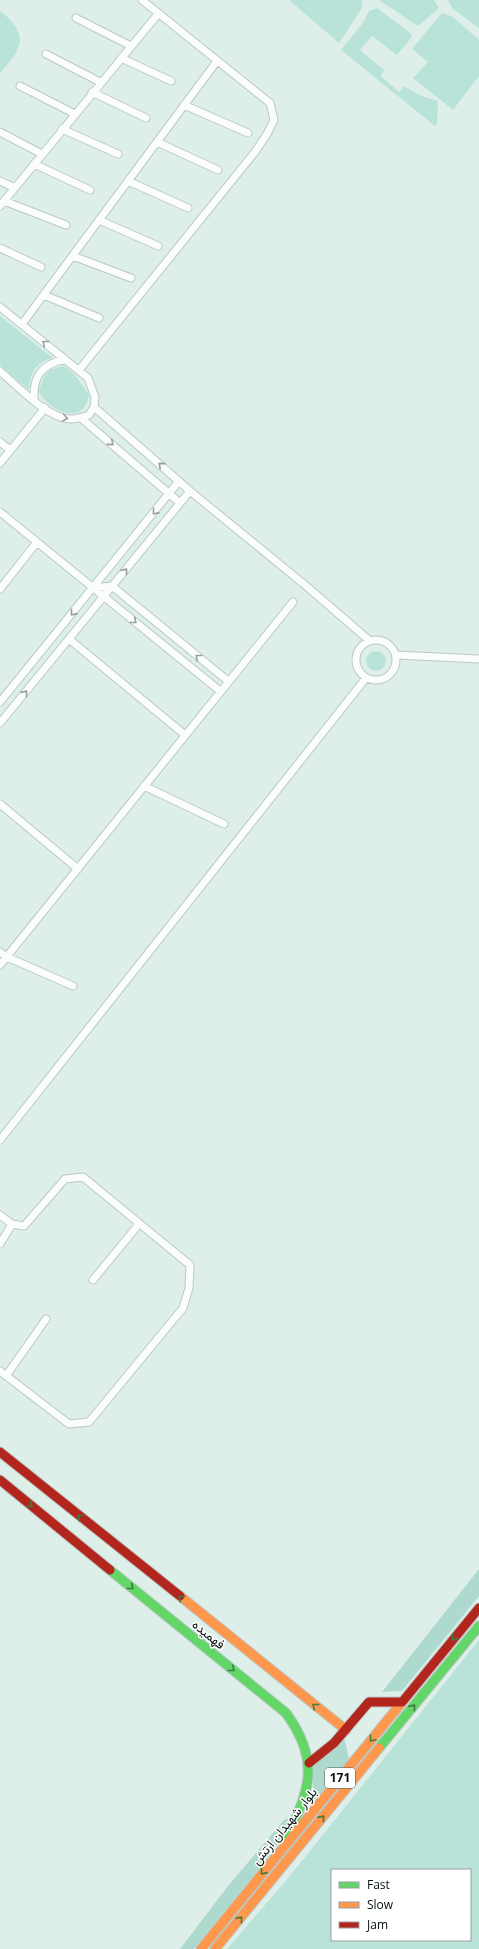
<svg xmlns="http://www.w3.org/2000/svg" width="479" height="1949" font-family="'Open Sans',Vazirmatn,sans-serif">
<rect width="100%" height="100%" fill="#deefea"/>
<path fill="#b9e3d8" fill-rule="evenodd" d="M 289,0 L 362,0 L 362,8 L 339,43 Z
M 379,0 L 434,0 L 439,8 L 418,26 Z
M 448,0 L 479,0 L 479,28 L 452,8 Z
M 377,8 L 412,34 L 411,38 L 397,55 L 372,36 L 360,50 L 384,70 L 381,76 L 399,92 L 404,86 L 419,95 L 438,101 L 437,123 L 435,126 L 341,50 L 363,23 L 369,11 Z
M 0,11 C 10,18 23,31 19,45 C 17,55 7,65 0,73 Z
M 442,13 L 453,17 L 479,40 L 479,76 L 453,110 L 413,78 L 428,62 L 412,49 Z
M 0,316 L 53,358 C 36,362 30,373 29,390 L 0,365 Z
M 64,366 L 75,375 L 89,394 C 85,427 50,412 39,392 C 43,376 47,368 64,366 Z
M366 661a10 10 0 1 1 20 0a10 10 0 1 1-20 0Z
M 479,1640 L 479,1949 L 227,1949 L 289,1877 ZM 332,1870 L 470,1870 L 470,1940 L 332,1940 Z"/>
<path fill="#aed9ce" d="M 479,1569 L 479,1596 L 402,1691 L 382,1692 Z
M 344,1737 L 349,1759 L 319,1797 L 313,1800 L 313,1766 Z
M 294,1815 L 275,1849 L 194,1949 L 180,1949 L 228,1886 L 284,1820 Z"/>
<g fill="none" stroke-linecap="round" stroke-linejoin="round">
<defs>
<path id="street" d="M 76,18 L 131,46
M 46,54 L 100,82
M 121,58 L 171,81
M 20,86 L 75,114
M 92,92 L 146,118
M 184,105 L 248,133
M 62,129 L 118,154
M 0,132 L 42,154
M 157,142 L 218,170
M 34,164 L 90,190
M 0,181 L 15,188
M 128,181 L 188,208
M 4,201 L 66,225
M 0,206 L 158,14
M 99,220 L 158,246
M 0,248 L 41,267
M 73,256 L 131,278
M 44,295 L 99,318
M 0,307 L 88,378 L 95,397 L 94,407 L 89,415 C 83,417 77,419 71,419 C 48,419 17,386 0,371
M 22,324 L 217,61
M 79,370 L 255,152 L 267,134 L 274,120 L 270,103 L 142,0
M 34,400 C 33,376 41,365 65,359
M 94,407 L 190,491 L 305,585 L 370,641
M 81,418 L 180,503
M 0,442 L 10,450
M 0,463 L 45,408
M 0,512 L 220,691
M 93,588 L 112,586 L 228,681
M 0,589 L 37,542
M 69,639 L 185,735
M356 660a20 20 0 1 1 40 0a20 20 0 1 1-40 0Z
M 396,655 L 479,659
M 0,702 L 179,481
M 0,723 L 190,491
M 144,786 L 224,824
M 0,804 L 78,869
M 0,952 L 7,957 L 73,986
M 0,965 L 293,602
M 0,1140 L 366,678
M 0,1215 L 12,1224
M 0,1244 L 12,1224 L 24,1226 L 65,1179 L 83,1177 L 190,1265 L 189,1288 L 183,1308 L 89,1422 L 69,1424 L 0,1371
M 93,1280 L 139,1224
M 6,1376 L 46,1319"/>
<path id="fast" d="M 110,1570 L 286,1713 C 322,1763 309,1792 284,1843
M 379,1748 L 479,1626"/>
<path id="slow" d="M 180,1596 L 346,1730
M 201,1949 L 403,1701
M 215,1949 L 379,1748"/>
<path id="jam" d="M 0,1452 L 180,1596
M 0,1480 L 110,1570
M 403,1701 L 479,1608
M 309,1763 L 334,1743 L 369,1702 L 402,1702"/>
</defs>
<use href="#street" stroke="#bac8c4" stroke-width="9"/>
<use href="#fast" stroke="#bac8c4" stroke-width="11"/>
<use href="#slow" stroke="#bac8c4" stroke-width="11"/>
<use href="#jam" stroke="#bac8c4" stroke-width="11"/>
<use href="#street" stroke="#fafdfc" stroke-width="7"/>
<use href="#fast" stroke="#63d668" stroke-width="9"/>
<use href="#slow" stroke="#ff974d" stroke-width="9"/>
<use href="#jam" stroke="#b3261e" stroke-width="9"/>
</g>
<defs><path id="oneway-chevron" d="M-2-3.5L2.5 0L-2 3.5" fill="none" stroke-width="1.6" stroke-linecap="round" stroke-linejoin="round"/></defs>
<g stroke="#989f9d">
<use href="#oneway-chevron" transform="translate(45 343) rotate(-141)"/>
<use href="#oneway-chevron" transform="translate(65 418) rotate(10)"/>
<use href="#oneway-chevron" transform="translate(111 443) rotate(40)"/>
<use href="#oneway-chevron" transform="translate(161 465) rotate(-139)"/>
<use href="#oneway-chevron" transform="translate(155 512) rotate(129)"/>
<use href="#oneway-chevron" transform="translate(125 571) rotate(-51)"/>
<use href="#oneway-chevron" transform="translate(73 613) rotate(129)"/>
<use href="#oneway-chevron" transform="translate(134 621) rotate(39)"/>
<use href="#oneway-chevron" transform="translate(198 657) rotate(-141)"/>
<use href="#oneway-chevron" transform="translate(25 693) rotate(-51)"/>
</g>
<g stroke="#397e40">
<use href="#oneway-chevron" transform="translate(30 1505) rotate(39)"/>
<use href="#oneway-chevron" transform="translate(80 1517) rotate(-141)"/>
<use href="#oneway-chevron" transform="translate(131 1587) rotate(39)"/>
<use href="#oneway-chevron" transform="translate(181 1598) rotate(-141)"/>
<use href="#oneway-chevron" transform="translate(454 1638) rotate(129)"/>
<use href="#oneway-chevron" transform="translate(232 1669) rotate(39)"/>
<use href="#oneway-chevron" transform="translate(315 1706) rotate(-141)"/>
<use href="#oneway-chevron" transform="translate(413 1707) rotate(-51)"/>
<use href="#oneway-chevron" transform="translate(372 1739) rotate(130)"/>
<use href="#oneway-chevron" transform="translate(322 1818) rotate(-51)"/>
<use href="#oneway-chevron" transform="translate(263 1872) rotate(129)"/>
<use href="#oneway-chevron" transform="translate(240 1919) rotate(-51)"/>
</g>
<g text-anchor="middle" stroke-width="3" stroke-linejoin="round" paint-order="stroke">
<rect fill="#fff" stroke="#515957" stroke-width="1" x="325" y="1768" width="30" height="20" rx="3"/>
<g font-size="12" font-weight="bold" fill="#06120f">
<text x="340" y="1782">171</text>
</g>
<g font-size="13" fill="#06120f" stroke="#fff">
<text transform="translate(209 1634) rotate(39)" y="5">فهمیده</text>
<text transform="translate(284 1826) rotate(-51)" y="5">بلوار شهیدان ارتش</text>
</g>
</g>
<rect x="331" y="1869" width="140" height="72" fill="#ffffff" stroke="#9ba09f"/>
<rect x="339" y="1882" width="20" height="6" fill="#63d668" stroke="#9ba09f"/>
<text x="367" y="1889" font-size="12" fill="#06120f">Fast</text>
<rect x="339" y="1902" width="20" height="6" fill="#ff974d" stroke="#9ba09f"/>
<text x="367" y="1909" font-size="12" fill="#06120f">Slow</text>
<rect x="339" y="1922" width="20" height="6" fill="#b3261e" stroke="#9ba09f"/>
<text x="367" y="1929" font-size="12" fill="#06120f">Jam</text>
</svg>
